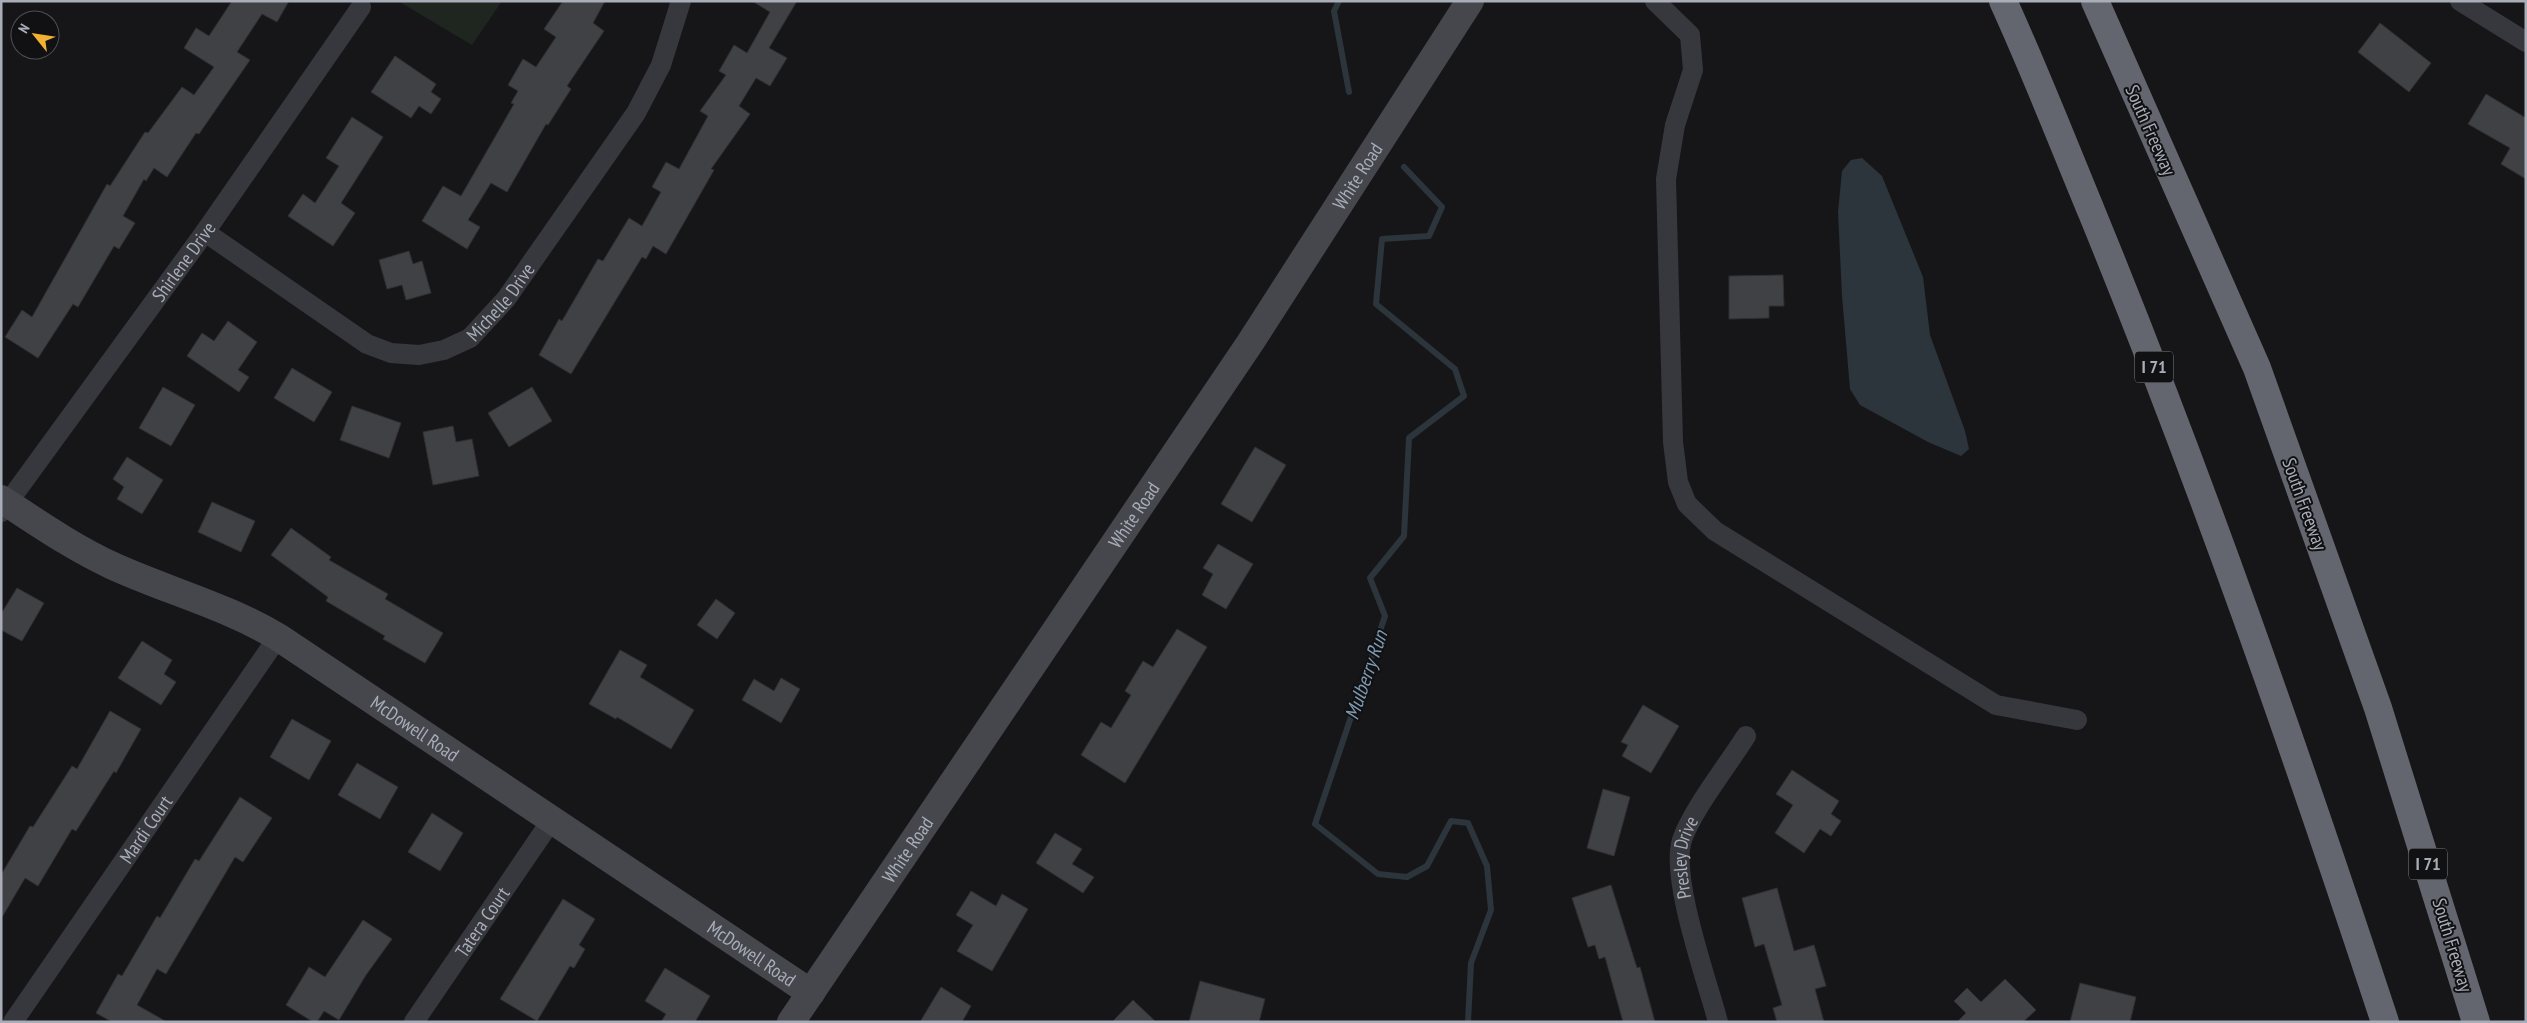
<svg xmlns="http://www.w3.org/2000/svg" width="2527" height="1023" font-family="'PT Sans Narrow',sans-serif">
<rect width="100%" height="100%" fill="#161618"/>
<path fill="#1e261f" d="M 398,1 L 502,1 L 472,45 Z"/>
<path fill="#2c353c" d="M 1862,158 L 1882,176 L 1923,277 L 1930,335 L 1965,431 L 1969,449 L 1961,456 L 1928,442 L 1860,405 L 1850,389 L 1842,296 L 1838,212 L 1842,171 L 1851,160 Z"/>
<g fill="none" stroke-linecap="round" stroke-linejoin="round">
<path stroke="#2c353c" stroke-width="6" d="M 1339,1 L 1334,11 L 1349,92
M 1404,167 L 1442,207 L 1429,236 L 1382,239 L 1376,304 L 1455,369 L 1464,396 L 1409,438 L 1404,536 L 1370,578 L 1385,616 L 1315,824 L 1378,874 L 1407,877 L 1427,866 L 1451,821 L 1468,823 L 1487,866 L 1491,910 L 1471,963 L 1468,1022"/>
</g>
<path fill="#404145" stroke="#303034" d="M 232,1 L 289,1 L 277,22 L 262,14 L 237,52 L 250,60 L 199,134 L 196,133 L 167,177 L 154,168 L 146,181 L 144,179 L 123,216 L 135,223 L 119,249 L 114,246 L 78,307 L 73,304 L 38,358 L 5,337 L 22,310 L 32,317 L 107,184 L 110,186 L 145,132 L 148,133 L 182,87 L 194,95 L 214,67 L 184,48 L 196,28 L 209,36 Z
M 563,1 L 605,1 L 593,23 L 604,31 L 567,86 L 571,89 L 548,125 L 546,124 L 507,192 L 491,183 L 468,220 L 480,227 L 467,249 L 422,221 L 443,186 L 461,196 L 514,104 L 511,103 L 518,91 L 508,85 L 523,59 L 536,67 L 556,37 L 544,29 Z
M 752,1 L 797,1 L 769,48 L 787,58 L 770,86 L 756,78 L 739,106 L 750,114 L 711,169 L 714,170 L 666,254 L 653,246 L 646,259 L 642,257 L 571,374 L 539,355 L 559,319 L 562,321 L 598,259 L 603,261 L 629,218 L 642,226 L 661,192 L 652,187 L 666,162 L 679,169 L 708,116 L 700,111 L 726,75 L 719,71 L 734,45 L 747,53 L 770,12 Z
M 2380,23 L 2431,63 L 2409,92 L 2358,52 Z
M 395,56 L 436,84 L 431,92 L 441,99 L 431,114 L 419,106 L 411,118 L 371,92 Z
M 2486,94 L 2526,118 L 2526,179 L 2501,164 L 2510,148 L 2468,124 Z
M 352,117 L 383,137 L 341,203 L 355,213 L 333,246 L 288,216 L 303,194 L 315,203 L 339,166 L 326,158 Z
M 409,251 L 413,264 L 422,261 L 431,293 L 406,300 L 402,285 L 387,289 L 379,260 Z
M 1783,275 L 1784,306 L 1769,306 L 1769,318 L 1729,319 L 1729,276 Z
M 228,321 L 257,342 L 238,370 L 249,377 L 239,392 L 187,356 L 202,333 L 214,341 Z
M 292,368 L 332,392 L 314,422 L 274,398 Z
M 163,387 L 195,405 L 171,446 L 139,428 Z
M 532,387 L 552,421 L 509,447 L 488,413 Z
M 352,406 L 401,423 L 389,458 L 340,440 Z
M 453,426 L 456,442 L 472,439 L 479,476 L 433,485 L 423,432 Z
M 1255,447 L 1286,465 L 1252,522 L 1221,504 Z
M 127,457 L 163,480 L 142,514 L 117,499 L 124,487 L 113,479 Z
M 212,502 L 255,521 L 241,552 L 198,532 Z
M 291,528 L 331,557 L 329,560 L 388,594 L 385,599 L 443,633 L 425,663 L 383,639 L 385,636 L 326,601 L 328,597 L 271,555 Z
M 1218,544 L 1253,564 L 1226,609 L 1202,595 L 1213,574 L 1203,568 Z
M 17,588 L 44,603 L 22,641 L 1,630 L 1,614 Z
M 716,599 L 735,613 L 717,639 L 697,625 Z
M 1177,629 L 1207,647 L 1125,783 L 1081,755 L 1101,722 L 1111,728 L 1131,695 L 1125,691 L 1143,661 L 1153,667 Z
M 142,641 L 172,660 L 164,674 L 176,682 L 161,705 L 118,678 Z
M 620,650 L 647,665 L 640,677 L 694,710 L 671,749 L 617,717 L 616,719 L 589,704 Z
M 781,678 L 800,689 L 781,723 L 742,700 L 754,679 L 774,691 Z
M 1643,705 L 1679,726 L 1651,773 L 1622,756 L 1628,745 L 1621,742 Z
M 110,711 L 141,729 L 116,773 L 114,771 L 76,831 L 72,829 L 38,886 L 25,878 L 1,919 L 1,875 L 30,826 L 33,827 L 72,766 L 77,769 Z
M 292,719 L 331,741 L 309,780 L 270,757 Z
M 357,763 L 398,787 L 380,819 L 338,795 Z
M 1792,770 L 1839,801 L 1831,814 L 1841,821 L 1831,836 L 1820,829 L 1804,853 L 1775,833 L 1793,805 L 1776,794 Z
M 1603,789 L 1630,797 L 1614,856 L 1587,848 Z
M 240,797 L 272,818 L 243,862 L 235,857 L 166,974 L 157,969 L 137,1005 L 167,1022 L 112,1022 L 96,1013 L 118,974 L 122,976 L 157,916 L 160,918 L 195,859 L 199,861 Z
M 432,813 L 463,833 L 440,871 L 408,852 Z
M 1055,833 L 1082,849 L 1072,864 L 1094,877 L 1083,893 L 1036,863 Z
M 1611,885 L 1637,968 L 1640,967 L 1655,1022 L 1623,1022 L 1605,957 L 1599,959 L 1595,945 L 1588,947 L 1572,898 Z
M 1777,888 L 1794,951 L 1814,945 L 1826,986 L 1815,989 L 1824,1022 L 1777,1022 L 1773,1008 L 1782,1005 L 1764,944 L 1755,947 L 1742,898 Z
M 971,891 L 996,906 L 1002,894 L 1028,909 L 992,971 L 957,951 L 973,925 L 956,915 Z
M 563,899 L 595,919 L 579,945 L 585,949 L 574,968 L 570,966 L 537,1021 L 500,999 Z
M 363,920 L 392,939 L 366,975 L 339,1020 L 324,1011 L 317,1022 L 313,1022 L 286,1005 L 309,967 L 325,977 Z
M 665,968 L 710,996 L 695,1022 L 661,1022 L 666,1014 L 645,1001 Z
M 2005,979 L 2036,1010 L 2023,1022 L 1957,1022 L 1966,1013 L 1954,1001 L 1967,988 L 1981,1002 Z
M 1200,981 L 1265,999 L 1259,1022 L 1189,1022 Z
M 2080,983 L 2136,997 L 2130,1022 L 2070,1022 Z
M 941,987 L 971,1006 L 962,1022 L 920,1022 Z
M 1133,1000 L 1156,1022 L 1112,1022 Z"/>
<g fill="none" stroke-linecap="round" stroke-linejoin="round">
<g stroke="#37383d" stroke-width="20">
<path d="M 1655,1 L 1690,35 L 1693,70 L 1675,125 L 1666,179 L 1673,442 L 1678,482 L 1687,504 L 1715,531 L 1996,705 L 2077,720"/>
<path d="M 2460,1 L 2526,42"/>
<path id="s1" d="M 205,232 L 367,344 L 391,353 L 419,355 L 444,350 L 470,338 L 506,299 L 636,113 L 661,65 L 681,1"/>
<path id="s2" d="M 1,512 L 205,232 L 361,7"/>
<path id="s3" d="M 13,1022 L 278,637"/>
<path id="s4" d="M 414,1022 L 551,821"/>
<path id="s5" d="M 1718,1022 C 1707,980 1670,878 1682,840 C 1692,810 1728,765 1746,736"/>
</g>
<g stroke="#45474d" stroke-width="28">
<path id="s6" d="M 1,499 C 38,523 72,547 113,566 C 168,591 226,606 278,637 L 811,993"/>
<path id="s7" d="M 791,1022 L 1250,343 L 1470,1"/>
</g>
<path stroke="#63666e" stroke-width="28" d="M 2003,1 C 2035,71 2063,143 2092,213 C 2201,479 2295,749 2385,1022
M 2095,1 L 2257,368 L 2378,708 L 2476,1022"/>
</g>
<g text-anchor="middle" stroke-width="4" stroke-linejoin="round" paint-order="stroke">
<g fill="#111113" stroke="#7b7e86" stroke-width="1">
<rect x="2135" y="351.5" width="38" height="31" rx="4"/>
<rect x="2409" y="848.5" width="38" height="31" rx="4"/>
</g>
<g font-size="18" font-weight="bold" fill="#a8adb8">
<text x="2154" y="373">I 71</text>
<text x="2428" y="870">I 71</text>
</g>
<g font-size="19" fill="#a8adb8" stroke="#111113">
<text transform="translate(2151 130) rotate(66)" y="7">South Freeway</text>
<text dy="7" stroke="none"><textPath href="#s7" startOffset="1018">White Road</textPath></text>
<text dy="7" stroke="none"><textPath href="#s2" startOffset="310">Shirlene Drive</textPath></text>
<text dy="7" stroke="none"><textPath href="#s1" startOffset="352">Michelle Drive</textPath></text>
<text transform="translate(2305 504) rotate(70)" y="7">South Freeway</text>
<text dy="7" stroke="none"><textPath href="#s7" startOffset="612">White Road</textPath></text>
<text dy="7" stroke="none"><textPath href="#s6" startOffset="475">McDowell Road</textPath></text>
<text dy="7" stroke="none"><textPath href="#s3" startOffset="234">Mardi Court</textPath></text>
<text dy="7" stroke="none"><textPath href="#s7" startOffset="208">White Road</textPath></text>
<text dy="7" stroke="none"><textPath href="#s5" startOffset="170">Presley Drive</textPath></text>
<text dy="7" stroke="none"><textPath href="#s4" startOffset="121">Tatera Court</textPath></text>
<text transform="translate(2453 945) rotate(73)" y="7">South Freeway</text>
<text dy="7" stroke="none"><textPath href="#s6" startOffset="880">McDowell Road</textPath></text>
</g>
<g font-size="20" font-style="italic" fill="#7f9bb3" stroke="#111113">
<text transform="translate(1366 675) rotate(-71)" y="7">Mulberry Run</text>
</g>
</g>
<rect width="2527" height="1023" fill="none" stroke="#a8adb8" stroke-width="5"/>
<g transform="translate(35 35) rotate(300)"><circle r="24" fill="#111113" stroke="#4d4f55"/>
<path d="M0-4L9 19L0 12L-9 19Z" fill="#f2b134"/>
<text y="-8" font-size="14" font-weight="bold" text-anchor="middle" fill="#a8adb8">N</text>
</g>
</svg>
